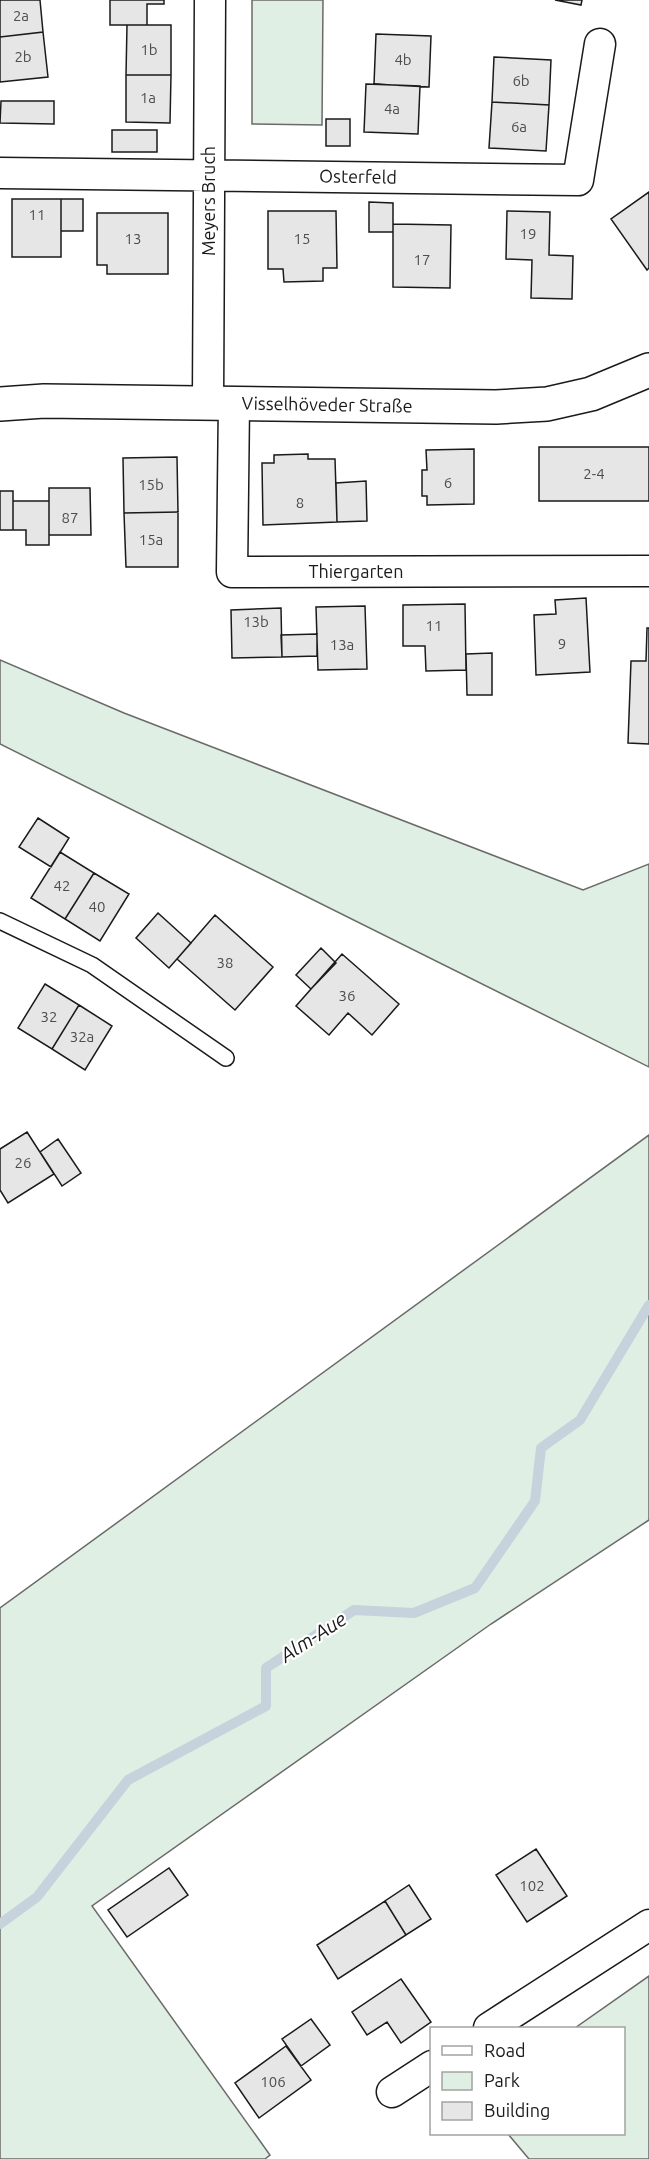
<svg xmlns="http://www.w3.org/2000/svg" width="649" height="2159" font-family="Ubuntu,sans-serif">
<rect width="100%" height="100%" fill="#fff"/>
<path fill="#e0efe3" stroke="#6a6a6a" stroke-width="1.5" d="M 252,0 L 323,0 L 322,125 L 252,124 Z
M 0,660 L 124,713 L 583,890 L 649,864 L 649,1067 L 0,744 Z
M 649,1135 L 649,1520 L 491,1624 L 92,1906 L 270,2155 L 265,2159 L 0,2159 L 0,1608 Z
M 649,1976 L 649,2159 L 529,2159 L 508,2134 L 624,2134 L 624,2028 L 575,2028 Z"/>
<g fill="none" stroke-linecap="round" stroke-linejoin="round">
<path stroke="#c6d2dc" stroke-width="10" d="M 0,1924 L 37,1897 L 128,1780 L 266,1706 L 266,1668 L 354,1610 L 414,1613 L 475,1588 L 535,1501 L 541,1448 L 580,1420 L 649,1305"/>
</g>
<path fill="#e6e6e6" stroke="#1a1a1a" stroke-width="1.5" d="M 0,0 L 40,0 L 43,32 L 0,37 Z
M 110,0 L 164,0 L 164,4 L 147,4 L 147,25 L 110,25 Z
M 555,0 L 582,0 L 581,5 Z
M 127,25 L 171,25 L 171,75 L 126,75 Z
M 43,32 L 48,77 L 0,82 L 0,37 Z
M 376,34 L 431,36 L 429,87 L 374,84 Z
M 494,57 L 551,60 L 549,105 L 492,102 Z
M 126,75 L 171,75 L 170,123 L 126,122 Z
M 366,84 L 420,86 L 418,134 L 364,132 Z
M 1,101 L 54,101 L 54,124 L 0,123 Z
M 492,102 L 549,105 L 546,151 L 489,148 Z
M 326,119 L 350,119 L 350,146 L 326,146 Z
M 112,130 L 157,130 L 157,152 L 112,152 Z
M 649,192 L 649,268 L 647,270 L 611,219 Z
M 12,199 L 61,199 L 61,257 L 12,257 Z
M 61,199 L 83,199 L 83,231 L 61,231 Z
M 369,202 L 393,203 L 393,232 L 369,232 Z
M 268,211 L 336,211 L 337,268 L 323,268 L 323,281 L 284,282 L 283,269 L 268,269 Z
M 507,211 L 550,212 L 549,255 L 573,256 L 572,299 L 531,298 L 532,260 L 506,259 Z
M 97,213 L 168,213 L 168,274 L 107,274 L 107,265 L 97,265 Z
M 393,224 L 451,225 L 450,288 L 393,287 Z
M 539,447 L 649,447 L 649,501 L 539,501 Z
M 474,449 L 474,504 L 427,505 L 427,496 L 422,496 L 422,470 L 427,470 L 426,450 Z
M 308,454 L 308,459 L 335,459 L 337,522 L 263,525 L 262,463 L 274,463 L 274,455 Z
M 177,457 L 178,512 L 124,513 L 123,458 Z
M 366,481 L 367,521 L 337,522 L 336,483 Z
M 49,488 L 90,488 L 91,535 L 49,535 Z
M 0,491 L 13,491 L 13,530 L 0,530 Z
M 13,501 L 49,501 L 49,545 L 26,545 L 26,530 L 13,530 Z
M 178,512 L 178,567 L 126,567 L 124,513 Z
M 586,598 L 590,672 L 536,675 L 534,615 L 556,614 L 555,600 Z
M 465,604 L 466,670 L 426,671 L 425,646 L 403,646 L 403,605 Z
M 365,606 L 367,669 L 318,670 L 316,607 Z
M 281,608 L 282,657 L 232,658 L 231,610 Z
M 647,628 L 649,628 L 649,744 L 628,743 L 631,661 L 646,661 Z
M 317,634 L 317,656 L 282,657 L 281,635 Z
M 492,653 L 492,695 L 467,695 L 466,654 Z
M 38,818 L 69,838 L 51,867 L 19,847 Z
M 60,852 L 94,873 L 65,919 L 31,898 Z
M 94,873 L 129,894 L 100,941 L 65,919 Z
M 158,913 L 191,943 L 169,968 L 136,938 Z
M 215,915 L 273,967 L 235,1010 L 177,959 Z
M 321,948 L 336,963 L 311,989 L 296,975 Z
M 342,954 L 399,1004 L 372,1035 L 348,1013 L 329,1035 L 296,1006 Z
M 45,984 L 79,1005 L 52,1049 L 18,1028 Z
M 79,1005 L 112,1026 L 85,1070 L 52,1049 Z
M 27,1132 L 54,1174 L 8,1203 L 0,1190 L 0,1149 Z
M 58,1139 L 81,1173 L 62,1186 L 40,1152 Z
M 536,1849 L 567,1896 L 527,1922 L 496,1875 Z
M 169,1868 L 188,1895 L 127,1937 L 108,1910 Z
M 409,1885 L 431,1919 L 406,1935 L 385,1901 Z
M 385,1901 L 406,1935 L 338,1979 L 317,1945 Z
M 401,1979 L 431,2022 L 401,2043 L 387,2022 L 367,2035 L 352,2012 Z
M 311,2019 L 330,2045 L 301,2066 L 282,2039 Z
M 286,2046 L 311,2080 L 259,2118 L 235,2083 Z"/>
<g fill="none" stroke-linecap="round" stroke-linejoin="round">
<defs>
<path id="lane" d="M 0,921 L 92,965 L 226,1058"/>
<path id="street" d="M 0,173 L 578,180 L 600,44
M 208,403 L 210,0
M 234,403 L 232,572 L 649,571
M 489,2028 L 649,1925
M 392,2092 L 432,2066"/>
<path id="secondary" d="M 0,404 L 44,401 L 496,407 L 547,404 L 591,394 L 649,370"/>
</defs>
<use href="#lane" stroke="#1a1a1a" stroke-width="18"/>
<use href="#street" stroke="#1a1a1a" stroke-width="33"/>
<use href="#secondary" stroke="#1a1a1a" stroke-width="36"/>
<use href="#lane" stroke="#fff" stroke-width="15"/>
<use href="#street" stroke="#fff" stroke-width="30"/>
<use href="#secondary" stroke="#fff" stroke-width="33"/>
</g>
<g text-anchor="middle" stroke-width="4.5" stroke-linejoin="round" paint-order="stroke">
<g font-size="15" fill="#4d4d4d">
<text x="21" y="21">2a</text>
<text x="149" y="55">1b</text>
<text x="23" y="62">2b</text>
<text x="403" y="65">4b</text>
<text x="521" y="86">6b</text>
<text x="148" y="103">1a</text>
<text x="392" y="114">4a</text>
<text x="519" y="132">6a</text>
<text x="37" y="220">11</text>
<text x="528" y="239">19</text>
<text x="133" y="244">13</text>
<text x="302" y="244">15</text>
<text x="422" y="265">17</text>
<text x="594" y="479">2-4</text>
<text x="448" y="488">6</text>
<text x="151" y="490">15b</text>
<text x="300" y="508">8</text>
<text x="70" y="523">87</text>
<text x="151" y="545">15a</text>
<text x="256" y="627">13b</text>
<text x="434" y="631">11</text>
<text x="562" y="649">9</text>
<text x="342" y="650">13a</text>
<text x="62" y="891">42</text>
<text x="97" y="912">40</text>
<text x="225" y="968">38</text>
<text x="347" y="1001">36</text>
<text x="49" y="1022">32</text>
<text x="82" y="1042">32a</text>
<text x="23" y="1168">26</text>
<text x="532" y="1891">102</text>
<text x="273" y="2087">106</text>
</g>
<g font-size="18" fill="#1a1a1a" stroke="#fff">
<text transform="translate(358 177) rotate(1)" y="6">Osterfeld</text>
<text transform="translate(209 201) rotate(-90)" y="6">Meyers Bruch</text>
<text transform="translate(327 405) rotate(1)" y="6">Visselhöveder Straße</text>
<text x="356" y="578">Thiergarten</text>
</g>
<g font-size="20" font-style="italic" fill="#1a1a1a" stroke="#fff">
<text transform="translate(313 1637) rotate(-33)" y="7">Alm-Aue</text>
</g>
</g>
<rect x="430" y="2027" width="195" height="108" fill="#ffffff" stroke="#a3a3a3" stroke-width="1.5"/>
<rect x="442" y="2046" width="30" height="9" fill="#ffffff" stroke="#a3a3a3" stroke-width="1.5"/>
<text x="484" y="2057" font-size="18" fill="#1a1a1a">Road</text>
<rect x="442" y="2072" width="30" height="18" fill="#e0efe3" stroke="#a3a3a3" stroke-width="1.5"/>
<text x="484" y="2087" font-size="18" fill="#1a1a1a">Park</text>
<rect x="442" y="2102" width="30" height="18" fill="#e6e6e6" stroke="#a3a3a3" stroke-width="1.5"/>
<text x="484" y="2117" font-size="18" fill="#1a1a1a">Building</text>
</svg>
